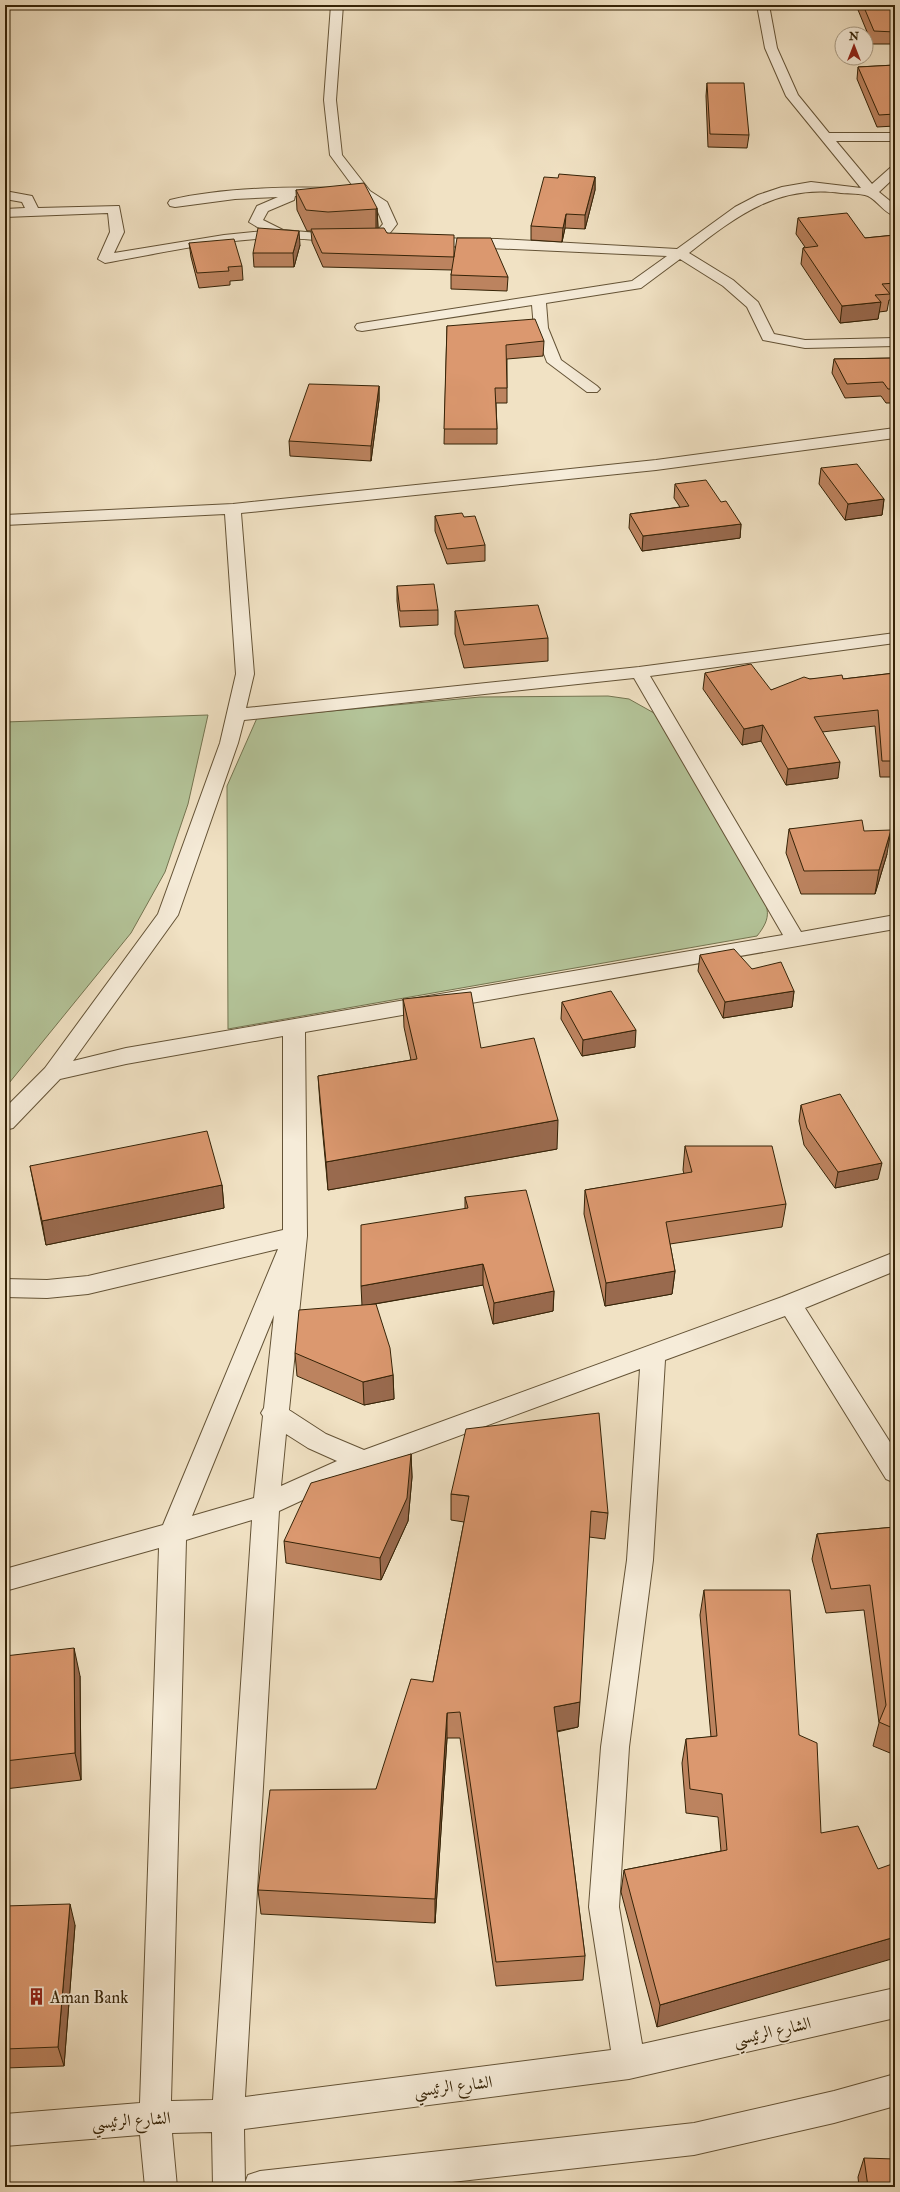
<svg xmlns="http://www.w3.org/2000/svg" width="900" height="2192" font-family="'IM FELL Double Pica',Amiri,serif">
<rect width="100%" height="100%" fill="#f1e2c4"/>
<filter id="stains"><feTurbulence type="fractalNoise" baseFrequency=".005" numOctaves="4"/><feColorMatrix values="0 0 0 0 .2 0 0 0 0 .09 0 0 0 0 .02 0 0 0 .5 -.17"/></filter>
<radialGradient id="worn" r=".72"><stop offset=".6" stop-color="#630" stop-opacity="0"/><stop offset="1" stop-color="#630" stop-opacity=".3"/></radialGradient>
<path fill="#b4c499" stroke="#747450" d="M 608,696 L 629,699 L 654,713 L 759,887 C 768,909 773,916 757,936 L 228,1029 L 227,786 L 257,718 L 480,697 Z
M 208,715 L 188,804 L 165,872 L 131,933 L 5,1088 L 5,722 Z"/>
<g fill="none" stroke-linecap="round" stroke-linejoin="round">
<defs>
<path id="minor" d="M 331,5 L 343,5 L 336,100 L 342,155 L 370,191 L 387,202 L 397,224 L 386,238 C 351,247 315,238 280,238 C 221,239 162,253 105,263 L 98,259 L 110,232 L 108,213 L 5,217 L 5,209 L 25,208 L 22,202 L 5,199 L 5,191 L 32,196 L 38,208 L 119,206 L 124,232 L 114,253 L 224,235 L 264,231 L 249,222 L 257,206 L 278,197 L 235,199 L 175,207 L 170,206 L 168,203 L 170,200 C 224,187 300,186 355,189 L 330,155 L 324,100 ZM 320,195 L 362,198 L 376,207 L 383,224 L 377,231 L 329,234 L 283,230 L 263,220 L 268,211 L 294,200 L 295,196 Z
M 757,5 L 769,5 L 777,48 L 798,95 L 829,133 L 895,133 L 895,141 L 836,141 L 872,184 L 890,168 L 895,167 L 895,177 L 879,192 L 895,205 L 895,216 C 884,213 878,201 868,196 C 860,193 849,194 841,193 C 778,184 736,216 689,253 L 733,280 L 758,302 L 774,334 L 805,340 L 895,338 L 895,346 L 805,348 L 763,340 L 747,307 L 723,286 L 680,259 L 641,288 L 546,303 L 548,328 L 561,360 L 597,386 L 600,389 L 597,392 L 587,392 L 547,362 L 534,328 L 532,305 L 362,331 L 357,330 L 355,327 L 357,324 L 362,323 L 632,281 L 667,256 L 424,245 L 417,241 L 419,238 L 497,239 L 677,249 L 735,207 L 758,195 L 782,187 L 811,182 L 861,188 L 786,96 L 765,48 Z
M 895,428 L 895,438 L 656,470 L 241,513 L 254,674 L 246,708 L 639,667 L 895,633 L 895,643 L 650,676 L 801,932 L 895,915 L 895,929 L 305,1032 L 307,1236 L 289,1410 L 326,1434 L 364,1450 L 782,1297 L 895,1252 L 895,1271 L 805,1308 L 895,1450 L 895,1483 L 886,1479 L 785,1316 L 665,1360 L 653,1560 L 629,1747 L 619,1907 L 642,2044 L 895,1988 L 895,2018 L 629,2079 L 244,2129 L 245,2183 L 248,2175 L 260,2171 L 694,2123 L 834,2091 L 895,2074 L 895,2106 L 834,2123 L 694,2155 L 407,2187 L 213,2187 L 212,2132 L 172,2133 L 177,2187 L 145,2187 L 140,2135 L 5,2146 L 5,2114 L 140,2103 L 159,1548 L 5,1591 L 5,1569 L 163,1525 L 278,1249 L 88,1294 L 47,1298 L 5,1297 L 5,1279 L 47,1280 L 88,1276 L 283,1230 L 283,1036 L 126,1064 L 60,1079 L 13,1128 L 5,1130 L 5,1108 L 45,1068 L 158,914 L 220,743 L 236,674 L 225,514 L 5,525 L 5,515 L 233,504 L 656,460 ZM 634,678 L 783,935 L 126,1048 L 73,1061 L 178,915 L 238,743 L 244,720 ZM 274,1315 L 264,1408 L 261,1413 L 263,1416 L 254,1498 L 192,1516 ZM 640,1369 L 627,1560 L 601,1747 L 589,1907 L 611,2050 L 245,2097 L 279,1511 L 372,1468 ZM 286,1434 L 308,1448 L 337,1461 L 281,1486 ZM 252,1520 L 213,2100 L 171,2101 L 186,1540 Z"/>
</defs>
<use href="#minor" stroke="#645336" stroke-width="2"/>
<use href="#minor" fill="#f6ecd9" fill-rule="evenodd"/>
</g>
<path fill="#bc835f" stroke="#352307" d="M 856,5 L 895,5 L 895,44 L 872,44 Z
M 895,65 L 895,126 L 877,127 L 857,79 L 858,67 Z
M 707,83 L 749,135 L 747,148 L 708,147 L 706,96 Z
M 595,177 L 595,190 L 585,229 L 565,228 L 562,242 L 531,240 L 531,226 L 558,178 Z
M 296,190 L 377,208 L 378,228 L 377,229 L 387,233 L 454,256 L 508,277 L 507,291 L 451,289 L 451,275 L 452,270 L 323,267 L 312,242 L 311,231 L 307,231 L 297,210 Z
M 798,218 L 865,238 L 895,235 L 895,299 L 889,300 L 887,311 L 879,312 L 878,319 L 840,323 L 801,264 L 803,248 L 805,247 L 796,234 Z
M 189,243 L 242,266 L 243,280 L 230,281 L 230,285 L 199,288 L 191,257 Z
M 300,245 L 294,267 L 254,267 L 253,253 Z
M 447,326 L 544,341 L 543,356 L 507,359 L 507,403 L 496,403 L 497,429 L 497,444 L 444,444 Z
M 895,358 L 895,403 L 886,403 L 881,396 L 845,398 L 832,373 L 834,359 Z
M 379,386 L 379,400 L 371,461 L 290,456 L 289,441 Z
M 821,468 L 884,499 L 882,515 L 845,520 L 819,484 Z
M 675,484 L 721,502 L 741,524 L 740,538 L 642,551 L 629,528 L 630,514 L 680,507 L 674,498 Z
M 435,516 L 464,517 L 485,545 L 485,561 L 447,564 L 435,531 Z
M 397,586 L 438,610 L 438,625 L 400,627 L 397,601 Z
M 455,611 L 548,638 L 548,661 L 464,668 L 455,634 Z
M 705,673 L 771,690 L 810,679 L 843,679 L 895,673 L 895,777 L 880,777 L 875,726 L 822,732 L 838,778 L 786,785 L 761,741 L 742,745 L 703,689 Z
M 789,829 L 864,831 L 887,854 L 875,894 L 801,894 L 786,853 Z
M 700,955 L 752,969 L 794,991 L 792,1007 L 723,1018 L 698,971 Z
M 403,999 L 481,1048 L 557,1149 L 328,1190 L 320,1104 L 318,1076 L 411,1060 L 404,1027 Z
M 562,1002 L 635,1047 L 582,1056 L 561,1019 Z
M 801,1105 L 878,1179 L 835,1188 L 804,1145 L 799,1121 Z
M 685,1146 L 786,1204 L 782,1227 L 670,1244 L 675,1271 L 672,1294 L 605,1306 L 584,1214 L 585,1190 L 684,1174 L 683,1170 Z
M 30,1166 L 222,1185 L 224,1208 L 46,1245 Z
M 465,1197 L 554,1291 L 553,1311 L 493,1324 L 483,1285 L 375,1304 L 393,1375 L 394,1399 L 364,1405 L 297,1376 L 295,1353 L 362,1305 L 465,1208 Z
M 411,1454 L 412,1477 L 408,1521 L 381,1580 L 286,1563 L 284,1541 Z
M 451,1494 L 608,1513 L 605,1539 L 589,1537 L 578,1727 L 557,1732 L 585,1956 L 583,1980 L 496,1986 L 460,1738 L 447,1738 L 435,1923 L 261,1914 L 258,1890 L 376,1789 L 433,1682 L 464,1522 L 451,1520 Z
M 895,1527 L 895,1755 L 873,1746 L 879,1723 L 864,1610 L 826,1613 L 812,1559 L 817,1534 Z
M 704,1590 L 799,1735 L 657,2027 L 621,1892 L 624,1870 L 721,1851 L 718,1817 L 686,1813 L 682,1763 L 686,1739 L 711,1737 L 700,1615 Z
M 5,1656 L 80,1676 L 81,1780 L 5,1789 Z
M 5,1906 L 75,1925 L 64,2066 L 5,2068 Z
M 864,2158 L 895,2187 L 859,2187 L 858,2177 Z"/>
<path fill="#996a4e" stroke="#352307" d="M 595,177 L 595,190 L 585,229 L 585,215 Z
M 377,208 L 378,228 L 376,230 L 376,209 Z
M 566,214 L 565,228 L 562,242 L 563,228 Z
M 299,231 L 300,245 L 294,267 L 293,253 Z
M 881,302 L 878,319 L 840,323 L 842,306 Z
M 379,386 L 379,400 L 371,461 L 371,446 Z
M 884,499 L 882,515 L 845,520 L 848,504 Z
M 741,524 L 740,538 L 642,551 L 643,536 Z
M 763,725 L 761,741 L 742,745 L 744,729 Z
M 840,762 L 838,778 L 786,785 L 788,769 Z
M 891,830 L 887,854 L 875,894 L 879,870 Z
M 794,991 L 792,1007 L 723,1018 L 725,1002 Z
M 636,1030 L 635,1047 L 582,1056 L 583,1040 Z
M 558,1120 L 557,1149 L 328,1190 L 326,1162 Z
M 882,1163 L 878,1179 L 835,1188 L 838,1172 Z
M 222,1185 L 224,1208 L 46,1245 L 42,1221 Z
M 483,1264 L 483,1285 L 362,1306 L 361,1286 Z
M 675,1271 L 672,1294 L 605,1306 L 606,1283 Z
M 554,1291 L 553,1311 L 493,1324 L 494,1303 Z
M 393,1375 L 394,1399 L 364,1405 L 363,1382 Z
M 411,1454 L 412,1477 L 408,1521 L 381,1580 L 380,1558 Z
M 74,1648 L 80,1676 L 81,1780 L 75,1753 Z
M 580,1702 L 578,1727 L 552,1732 L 554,1707 Z
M 447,1713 L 447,1738 L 435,1923 L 435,1899 Z
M 70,1904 L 75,1925 L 64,2066 L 58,2047 Z
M 895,1937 L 895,1958 L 657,2027 L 660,2005 Z"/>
<path fill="#db986f" stroke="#352307" d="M 863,5 L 895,5 L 895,32 L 874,31 Z
M 895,65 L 895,114 L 879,115 L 858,67 Z
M 707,83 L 744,83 L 749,135 L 710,134 Z
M 559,174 L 595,177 L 585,215 L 566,214 L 563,228 L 531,226 L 544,177 L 558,178 Z
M 364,183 L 377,208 L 376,209 L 328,212 L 306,210 L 296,190 Z
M 847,213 L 865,238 L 895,235 L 895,283 L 882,284 L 890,294 L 875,295 L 881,302 L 842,306 L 803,248 L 818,246 L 798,218 Z
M 258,228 L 299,231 L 293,253 L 253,253 Z
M 384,228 L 387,233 L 454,235 L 454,257 L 322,253 L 311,229 Z
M 457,238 L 491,238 L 508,277 L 451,275 Z
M 234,239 L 242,266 L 228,267 L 229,271 L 197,273 L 189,243 Z
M 535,319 L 544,341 L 506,345 L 507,388 L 495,388 L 497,429 L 444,429 L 447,326 Z
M 895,358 L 895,389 L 888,389 L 883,382 L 847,384 L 834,359 Z
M 309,384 L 379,386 L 371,446 L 289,441 Z
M 857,464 L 884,499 L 848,504 L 821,468 Z
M 706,480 L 721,502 L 726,501 L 741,524 L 643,536 L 630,514 L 689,506 L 675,484 Z
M 462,513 L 464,517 L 475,516 L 485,545 L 447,549 L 435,516 Z
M 434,584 L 438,610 L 400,611 L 397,586 Z
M 538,605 L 548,638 L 464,645 L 455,611 Z
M 751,664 L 771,690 L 804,677 L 810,679 L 842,675 L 843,679 L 895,673 L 895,761 L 882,761 L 878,710 L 814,717 L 840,762 L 788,769 L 763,725 L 744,729 L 705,673 Z
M 862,820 L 864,831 L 891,830 L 879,870 L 804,871 L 789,829 Z
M 734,949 L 752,969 L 781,962 L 794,991 L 725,1002 L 700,955 Z
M 611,991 L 636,1030 L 583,1040 L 562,1002 Z
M 471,992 L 481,1048 L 534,1038 L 558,1120 L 326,1162 L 318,1076 L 417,1059 L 403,999 Z
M 840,1094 L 882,1163 L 838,1172 L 807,1128 L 801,1105 Z
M 207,1131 L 222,1185 L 42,1221 L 30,1166 Z
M 685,1146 L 772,1146 L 786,1204 L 666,1222 L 675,1271 L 606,1283 L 585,1190 L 692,1172 Z
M 526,1190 L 554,1291 L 494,1303 L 483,1264 L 361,1286 L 361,1225 L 468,1208 L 465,1197 Z
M 376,1304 L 390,1348 L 393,1375 L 363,1382 L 295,1353 L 299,1310 Z
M 599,1413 L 608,1513 L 591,1511 L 580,1702 L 554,1707 L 585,1956 L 496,1962 L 460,1712 L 447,1713 L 435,1899 L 258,1890 L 270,1790 L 376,1789 L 411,1679 L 433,1682 L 469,1496 L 451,1494 L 466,1429 Z
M 411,1454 L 407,1498 L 380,1558 L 284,1541 L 311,1483 Z
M 895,1527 L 895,1729 L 879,1722 L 886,1705 L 870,1585 L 831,1589 L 817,1534 Z
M 704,1590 L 790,1590 L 799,1735 L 817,1743 L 821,1833 L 858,1826 L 878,1869 L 895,1863 L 895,1937 L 660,2005 L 624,1870 L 727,1850 L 722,1794 L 690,1789 L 686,1739 L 717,1736 Z
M 74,1648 L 75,1753 L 5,1761 L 5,1656 Z
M 70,1904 L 58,2047 L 5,2049 L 5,1906 Z
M 864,2158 L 895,2159 L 895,2187 L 868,2187 Z"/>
<defs>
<symbol id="building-bare" viewBox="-9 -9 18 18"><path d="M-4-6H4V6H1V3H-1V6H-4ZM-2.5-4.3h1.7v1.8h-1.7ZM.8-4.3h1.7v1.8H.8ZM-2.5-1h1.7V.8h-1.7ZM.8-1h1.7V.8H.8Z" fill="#8f2418" stroke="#f6ecd9" stroke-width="2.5" paint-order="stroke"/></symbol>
</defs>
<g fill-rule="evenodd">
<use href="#building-bare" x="24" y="1984" width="25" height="25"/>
</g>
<g text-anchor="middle" stroke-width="3.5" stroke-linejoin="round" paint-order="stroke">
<g font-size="17" fill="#352307" stroke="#f6ecd9" text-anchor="start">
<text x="50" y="2003">Aman Bank</text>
</g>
<g font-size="17" fill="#352307" stroke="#f6ecd9">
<text transform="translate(772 2031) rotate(-13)" y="6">الشارع الرئيسي</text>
<text transform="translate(453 2086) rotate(-7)" y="6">الشارع الرئيسي</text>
<text transform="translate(131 2120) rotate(-4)" y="6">الشارع الرئيسي</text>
</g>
</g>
<rect width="900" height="2192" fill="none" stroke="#f1e2c4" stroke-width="20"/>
<rect x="6" y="6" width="888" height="2180" fill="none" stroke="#352307" stroke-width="2"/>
<rect x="10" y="10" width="880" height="2172" fill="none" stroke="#352307"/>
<g transform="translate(854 46)"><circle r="19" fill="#f6ecd9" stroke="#a99c85"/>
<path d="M0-3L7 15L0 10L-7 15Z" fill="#8f2418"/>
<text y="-6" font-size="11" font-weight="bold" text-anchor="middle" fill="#352307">N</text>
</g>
<rect width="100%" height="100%" filter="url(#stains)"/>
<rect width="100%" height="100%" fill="url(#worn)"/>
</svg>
